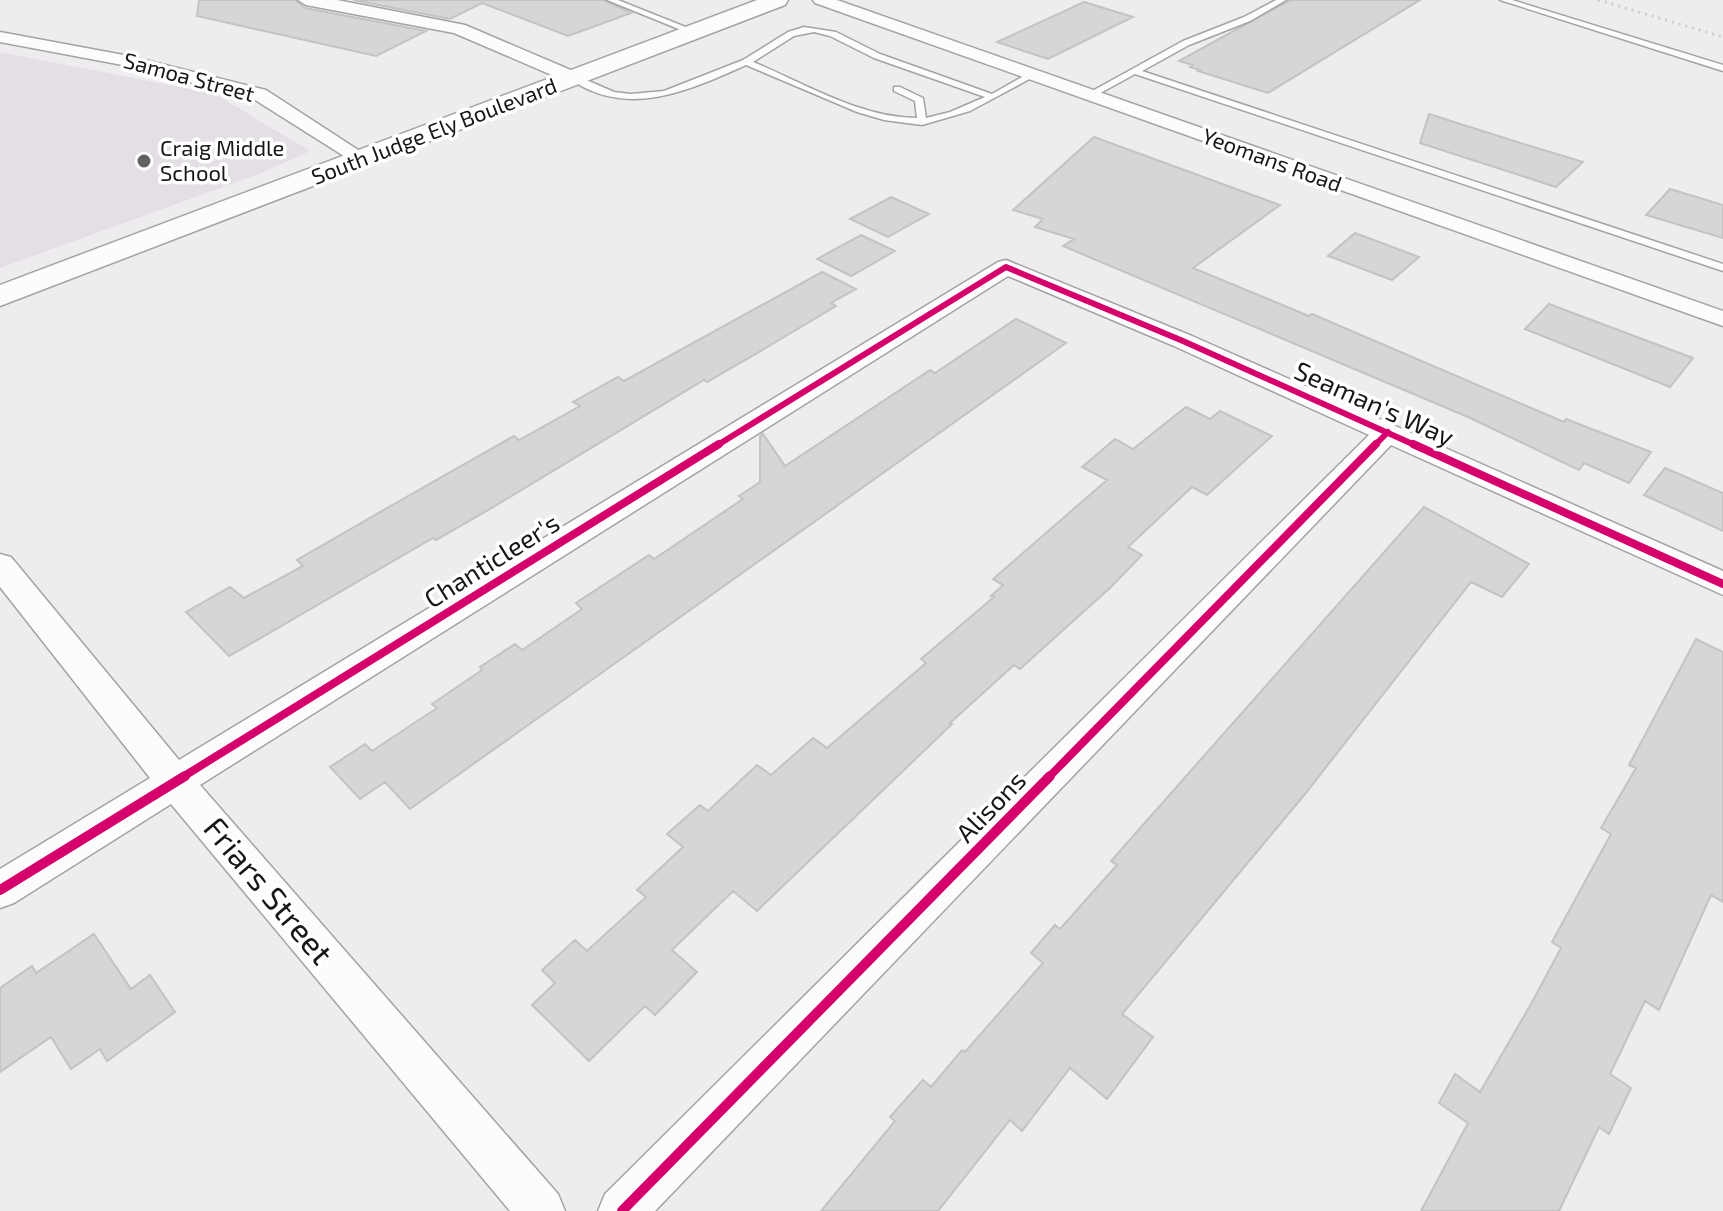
<svg xmlns="http://www.w3.org/2000/svg" width="1723" height="1211" font-family="'Exo 2',sans-serif">
<rect width="100%" height="100%" fill="#eeecef"/>
<path fill="#e4dee5" d="M 0,52 L 215,94 L 310,151 L 264,172 L 0,268 Z"/>
<path fill="#d7d5d7" stroke="#c4c2c4" stroke-width="2" d="M 199,0 L 295,0 L 305,8 L 426,31 L 376,56 L 197,16 Z
M 353,0 L 604,0 L 631,13 L 568,36 L 482,3 L 450,19 Z
M 1290,0 L 1420,0 L 1268,93 L 1198,71 L 1200,70 L 1190,67 L 1193,65 L 1179,61 Z
M 1084,2 L 1133,17 L 1048,59 L 997,42 Z
M 1429,114 L 1527,145 L 1583,162 L 1556,187 L 1420,143 Z
M 1094,137 L 1280,205 L 1193,268 L 1309,316 L 1312,314 L 1564,422 L 1566,419 L 1651,452 L 1629,483 L 1584,463 L 1579,470 L 1468,417 L 1063,246 L 1074,239 L 1035,227 L 1043,219 L 1013,210 Z
M 1670,189 L 1723,205 L 1723,238 L 1646,215 Z
M 891,197 L 929,214 L 888,237 L 850,219 Z
M 1355,233 L 1419,257 L 1392,280 L 1328,256 Z
M 861,235 L 895,251 L 851,276 L 817,259 Z
M 822,272 L 856,289 L 831,303 L 836,306 L 764,349 L 707,382 L 704,380 L 495,506 L 436,540 L 433,538 L 240,650 L 229,656 L 186,612 L 230,587 L 244,598 L 303,566 L 297,560 L 394,504 L 514,436 L 519,440 L 580,406 L 573,402 L 618,377 L 624,381 Z
M 1549,304 L 1693,358 L 1670,387 L 1525,329 Z
M 1016,319 L 1066,343 L 410,809 L 385,782 L 360,799 L 330,767 L 365,744 L 372,751 L 437,708 L 432,704 L 482,670 L 480,667 L 515,644 L 522,650 L 582,609 L 576,603 L 649,555 L 654,559 L 743,499 L 739,496 L 760,482 L 760,436 L 763,434 L 785,466 L 930,370 L 935,373 Z
M 1186,407 L 1210,419 L 1220,411 L 1272,436 L 1207,495 L 1192,487 L 1128,547 L 1142,555 L 1111,587 L 1020,669 L 1014,665 L 950,723 L 952,724 L 757,911 L 733,891 L 672,950 L 697,972 L 655,1015 L 645,1006 L 589,1061 L 532,1005 L 555,983 L 542,970 L 575,940 L 587,951 L 646,897 L 637,890 L 683,847 L 667,834 L 700,805 L 708,811 L 757,765 L 771,775 L 813,738 L 827,748 L 926,663 L 921,659 L 994,597 L 991,596 L 1003,585 L 993,579 L 1107,480 L 1082,467 L 1115,439 L 1133,449 Z
M 1665,468 L 1723,493 L 1723,531 L 1644,495 Z
M 1424,507 L 1529,564 L 1502,597 L 1471,582 L 1305,794 L 1122,1014 L 1153,1037 L 1107,1099 L 1070,1068 L 1022,1131 L 1010,1120 L 938,1211 L 821,1211 L 895,1121 L 890,1117 L 923,1080 L 931,1087 L 962,1050 L 965,1052 L 1043,963 L 1031,953 L 1055,925 L 1060,929 L 1117,865 L 1111,861 Z
M 1696,639 L 1723,652 L 1723,902 L 1711,895 L 1659,1010 L 1645,1001 L 1610,1074 L 1631,1088 L 1609,1134 L 1599,1127 L 1559,1211 L 1421,1211 L 1468,1123 L 1439,1103 L 1455,1074 L 1480,1092 L 1531,1004 L 1561,948 L 1552,942 L 1611,834 L 1601,828 L 1636,768 L 1629,765 Z
M 94,934 L 131,989 L 150,975 L 175,1012 L 107,1061 L 100,1049 L 71,1069 L 51,1037 L 0,1072 L 0,988 L 32,966 L 36,973 Z"/>
<g fill="none" stroke-linecap="round" stroke-linejoin="round">
<defs>
<path id="service" d="M 607,0 L 618,0 L 698,32 L 691,34 Z
M 1276,0 L 1286,0 L 1250,21 L 1189,45 L 1142,71 L 1723,264 L 1723,271 L 1135,74 L 1093,97 L 1085,95 L 1183,41 L 1244,17 Z
M 1500,0 L 1512,0 L 1723,65 L 1723,71 Z
M 804,27 L 836,32 L 880,54 L 992,94 L 1029,73 L 1037,75 L 970,111 L 922,125 L 884,120 L 857,112 L 746,65 C 690,90 626,120 569,78 L 577,76 L 614,92 L 631,94 L 664,91 L 743,60 L 788,32 ZM 814,32 L 830,36 L 874,58 L 985,97 L 950,112 L 926,118 L 923,98 L 900,87 L 894,87 L 894,91 L 915,101 L 917,118 C 860,118 804,83 753,62 L 794,36 Z"/>
<path id="minor" d="M 298,0 L 337,0 L 465,25 L 580,74 L 583,78 L 580,82 L 568,82 L 454,33 L 306,5 Z
M 813,0 L 837,0 L 1723,311 L 1723,326 L 815,3 Z
M 0,32 L 129,56 L 266,90 L 372,159 L 362,165 L 355,163 L 252,98 L 128,66 L 0,42 Z
M 1006,260 L 1192,336 L 1723,571 L 1723,595 L 1391,445 L 655,1211 L 598,1211 L 605,1194 L 1369,435 L 1174,346 L 1008,276 L 200,785 L 558,1194 L 565,1211 L 510,1211 L 171,804 L 14,903 L 0,908 L 0,869 L 150,778 L 0,587 L 0,554 L 11,557 L 179,760 L 998,262 Z"/>
<path id="secondary" d="M 757,0 L 788,0 L 785,5 L 0,306 L 0,285 Z"/>
</defs>
<use href="#service" stroke="#a4a2a4" stroke-width="3"/>
<use href="#minor" stroke="#a4a2a4" stroke-width="3"/>
<use href="#secondary" stroke="#a4a2a4" stroke-width="3"/>
<use href="#service" fill="#fcfcfd" fill-rule="evenodd"/>
<use href="#minor" fill="#fcfcfd" fill-rule="evenodd"/>
<use href="#secondary" fill="#fcfcfd" fill-rule="evenodd"/>
<path stroke="#cecdce" stroke-width="3" stroke-dasharray="2 5" stroke-linecap="butt" d="M 1598,0 L 1723,37"/>
<defs>
<path id="cycleway-far2" d="M 716,446 L 1006,267 L 1183,341 L 1417,446
M 1374,446 L 1388,432"/>
<path id="cycleway-far1" d="M 1413,444 L 1723,584
M 181,778 L 719,444
M 1048,778 L 1376,444"/>
<path id="cycleway" d="M 0,890 L 185,776
M 622,1211 L 1050,776"/>
</defs>
<use href="#cycleway-far2" stroke="#fff" stroke-width="10"/>
<use href="#cycleway-far1" stroke="#fff" stroke-width="13"/>
<use href="#cycleway" stroke="#fff" stroke-width="15"/>
<use href="#cycleway-far2" stroke="#d6006c" stroke-width="6"/>
<use href="#cycleway-far1" stroke="#d6006c" stroke-width="8"/>
<use href="#cycleway" stroke="#d6006c" stroke-width="10"/>
</g>
<circle fill="#636163" stroke="#fff" stroke-width="3" cx="144" cy="161" r="8"/>
<g text-anchor="middle" stroke-width="7" stroke-linejoin="round" paint-order="stroke">
<g font-size="22" fill="#181618" stroke="#fff">
<text transform="translate(189 77) rotate(15)" y="8">Samoa Street</text>
<text transform="translate(434 131) rotate(-21)" y="8">South Judge Ely Boulevard</text>
<text transform="translate(1272 160) rotate(20)" y="8">Yeomans Road</text>
</g>
<g font-size="22" fill="#181618" stroke="#fff" text-anchor="start">
<text x="160" y="156">Craig Middle<tspan x="160" dy="25">School</tspan></text>
</g>
<g font-size="26" fill="#181618" stroke="#fff">
<text transform="translate(1374 404) rotate(24)" y="9">Seaman's Way</text>
<text transform="translate(492 561) rotate(-32)" y="9">Chanticleer's</text>
<text transform="translate(991 807) rotate(-46)" y="9">Alisons</text>
</g>
<g font-size="32" fill="#181618" stroke="#fff">
<text transform="translate(268 891) rotate(50)" y="11">Friars Street</text>
</g>
</g>
</svg>
